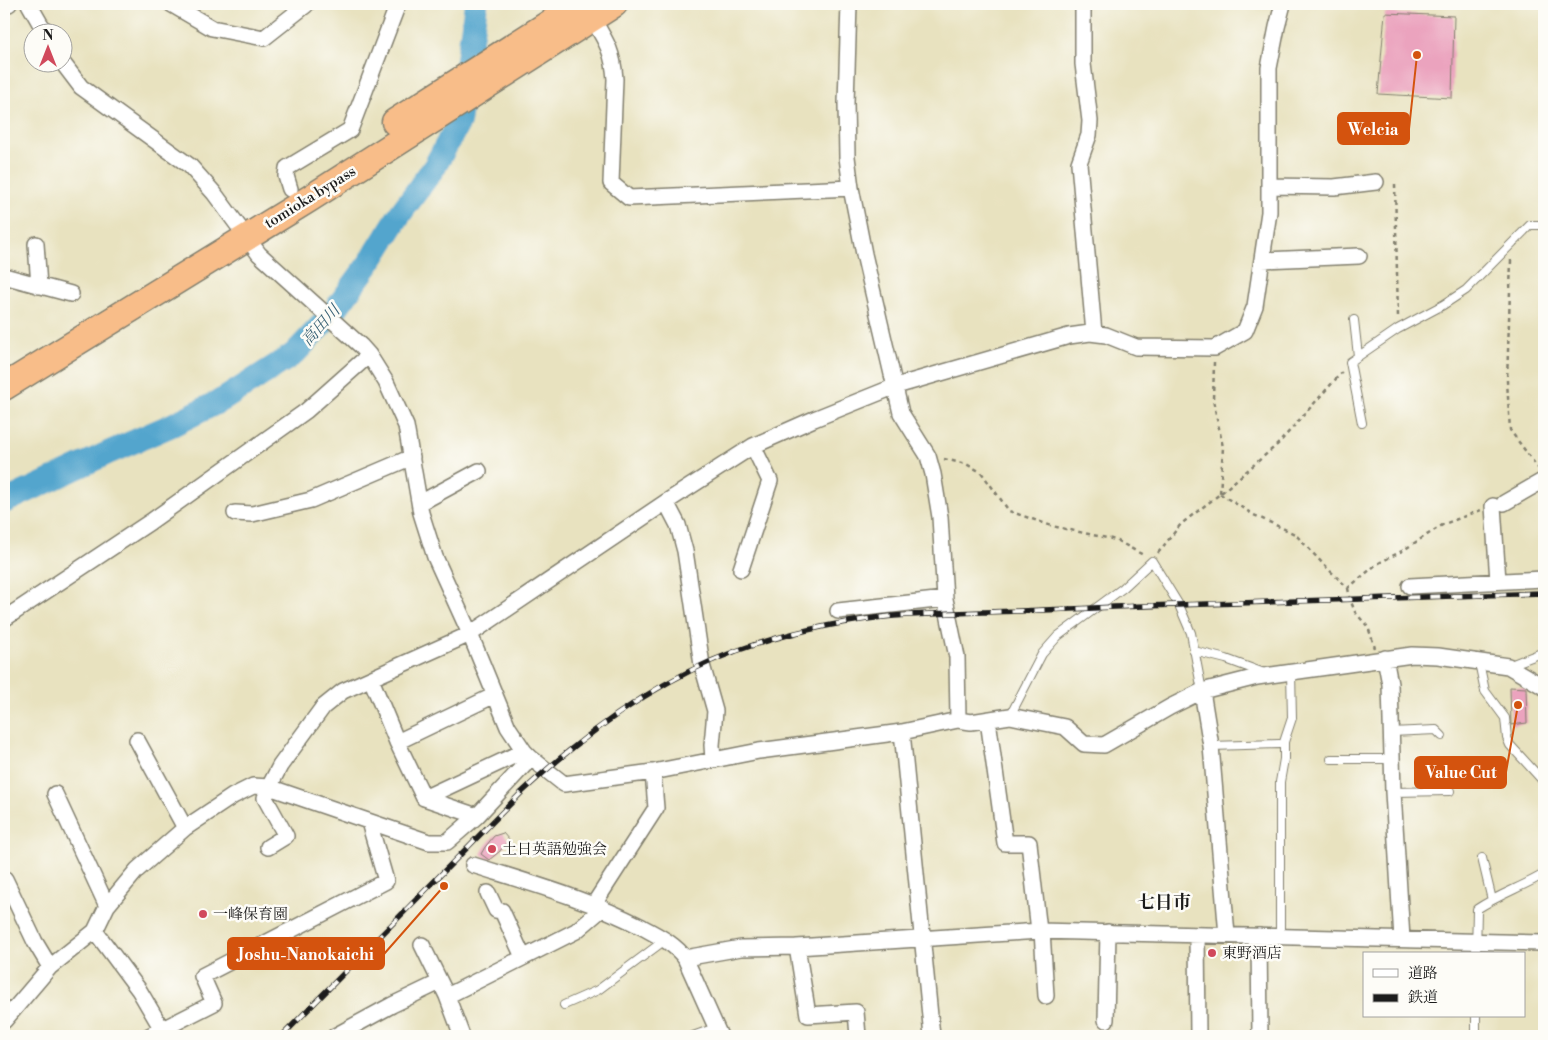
<svg xmlns="http://www.w3.org/2000/svg" width="1548" height="1040" font-family="'Libre Bodoni','Noto Serif JP',serif">
<rect width="100%" height="100%" fill="#fdfcf7"/>
<filter id="ink" filterUnits="userSpaceOnUse"><feTurbulence type="fractalNoise" baseFrequency=".02" numOctaves="2"/><feDisplacementMap in="SourceGraphic" scale="10" xChannelSelector="R" yChannelSelector="G"/><feConvolveMatrix kernelMatrix="1 2 1 2 8 2 1 2 1" color-interpolation-filters="sRGB"/></filter>
<filter id="wash" filterUnits="userSpaceOnUse"><feTurbulence type="fractalNoise" baseFrequency=".0096" numOctaves="4" result="noise"/><feDisplacementMap in="SourceGraphic" scale="20" xChannelSelector="R" yChannelSelector="G"/><feGaussianBlur stdDeviation="1.12" result="paint"/><feColorMatrix in="noise" values="0 0 0 0 0 0 0 0 0 0 0 0 0 0 0 0 0 1.4 0 .05"/><feComposite in="paint" operator="in"/></filter>
<g filter="url(#wash)">
<rect width="100%" height="100%" fill="#e8e2bf"/>
<g fill="none" stroke-linecap="round" stroke-linejoin="round">
<path stroke="#52a5cd" stroke-width="24" d="M 4,502 L 110,452 L 172,425 L 224,399 L 294,354 L 332,314 L 370,262 L 400,214 L 435,166 L 459,122 L 476,4"/>
</g>
<g id="blocks">
<path fill="#eba3be" d="M 1385,13 L 1454,16 L 1452,98 L 1378,94 Z
M 1510,687 L 1526,688 L 1527,723 L 1511,725 Z
M 503,833 L 509,840 L 499,852 L 489,860 L 481,854 L 485,847 L 494,836 Z"/>
</g>
</g>
<g filter="url(#ink)">
<use href="#blocks" fill-opacity="0" stroke="#827f6e" stroke-width="1"/>
<g fill="none" stroke-linecap="round" stroke-linejoin="round">
<defs>
<path id="lane" d="M 1354,320 L 1358,356
M 1362,423 L 1350,362 L 1398,329 L 1443,305 L 1466,290 L 1530,225 L 1544,225
M 1194,651 L 1226,659 L 1264,673
M 1477,661 L 1480,667 L 1485,691 L 1505,718 L 1507,738 L 1510,745 L 1544,782
M 1508,666 L 1544,652
M 1010,716 L 1042,654 L 1058,636 L 1123,588 L 1152,561 L 1179,605 L 1191,633 L 1202,691
M 1391,732 L 1436,730 L 1442,736
M 1211,746 L 1279,744
M 1331,759 L 1392,759
M 1393,792 L 1450,791
M 1482,858 L 1492,900
M 1280,937 L 1280,782 L 1284,759 L 1284,742 L 1292,718 L 1291,672
M 1476,954 L 1477,909 C 1498,895 1522,887 1544,874
M 564,1005 L 598,990 L 665,940
M 693,1036 L 715,1028
M 1476,1036 L 1476,1016"/>
<path id="street" d="M 29,4 L 45,32
M 171,4 L 212,28 L 264,38 L 306,5
M 849,4 L 846,103 L 847,157 L 851,188 L 864,254 L 901,413 L 928,456 L 933,474 L 940,517 L 945,599 L 957,657 L 958,720
M 1083,4 L 1083,64 L 1090,121 L 1089,135 L 1079,163 L 1094,333
M 4,6 L 9,4
M 592,18 C 606,41 613,51 615,79 L 611,183 L 629,198 L 851,188
M 1269,186 L 1334,187 L 1376,182
M 290,189 L 286,176 L 287,168 L 350,130 L 398,4
M 36,244 L 39,286
M 1262,260 L 1359,256
M 4,276 L 71,294
M 666,502 L 678,525 L 685,551 L 702,665 L 715,711 L 712,745 L 713,760
M 420,503 L 479,471
M 1504,503 L 1544,480
M 1493,506 L 1498,581
M 235,513 L 252,514 L 311,500 L 412,457
M 741,569 L 770,481 L 753,446
M 1410,586 L 1544,579
M 838,611 L 945,599
M 4,619 L 150,522 L 306,411 L 369,355
M 1385,658 L 1390,684 L 1393,792 L 1402,939
M 371,679 L 397,742 L 424,798 L 477,816
M 1202,691 L 1211,746 L 1227,935
M 988,720 L 1005,843 L 1029,843 L 1039,931
M 902,732 L 932,1036
M 137,740 L 185,828
M 397,742 L 495,695
M 531,758 L 564,784 L 653,772 L 759,751 L 902,732 L 958,720 L 971,722 L 1010,716 L 1065,727 L 1084,744 L 1104,745 L 1170,707 L 1202,691 L 1257,677 L 1412,655 L 1438,656 L 1508,666 L 1544,687
M 55,794 L 107,906
M 424,798 L 524,751
M 268,847 L 286,836 L 265,798 L 269,787 L 280,766 L 323,707 L 343,691 L 470,634 L 666,502 L 753,446 L 814,419 L 896,386 L 1069,336 L 1090,333 L 1106,335 L 1136,347 L 1215,348 L 1245,331 L 1255,306 L 1269,212 L 1269,68 L 1277,27 L 1283,4
M 473,865 C 530,883 588,899 642,927 C 658,936 674,943 685,958 L 741,948 L 797,947 L 1039,931 L 1544,943
M 5,879 L 35,942 L 50,967
M 488,893 L 496,910 L 502,911 L 523,957
M 594,904 L 656,808 L 653,772
M 95,931 L 139,990 L 166,1036
M 1042,931 L 1046,996
M 1197,935 L 1198,1036
M 1259,936 L 1260,1036
M 422,945 L 447,996 L 462,1036
M 797,947 L 808,1015 L 856,1012 L 858,1036
M 685,958 L 720,1036
M 447,996 L 576,931 L 603,908
M 1106,1020 L 1108,932
M 4,1021 L 50,967 L 95,931 L 107,906 L 137,870 L 185,828 L 233,796 L 253,786 L 269,787 L 429,842 L 447,842 L 477,816 L 531,758 L 524,751 L 508,727 L 470,634 L 435,557 L 421,513 L 406,426 L 386,382 L 369,355 L 361,346 L 259,254 L 214,193 L 190,166 L 81,87 L 62,62
M 149,1036 L 214,1003 L 202,976 L 386,881 L 369,822
M 335,1036 L 392,1005 L 440,982"/>
<path id="highway" d="M 395,122 L 580,4
M 4,387 L 309,199 L 614,4"/>
</defs>
<use href="#lane" stroke="#827f6e" stroke-width="10"/>
<use href="#street" stroke="#827f6e" stroke-width="18"/>
<use href="#highway" stroke="#827f6e" stroke-width="29"/>
<path stroke="#827f6e" stroke-width="2.5" stroke-dasharray="4 4" stroke-linecap="butt" d="M 1395,184 L 1398,317
M 1511,260 L 1507,381 L 1510,430 L 1538,468
M 1214,362 L 1213,400 L 1223,447 L 1220,494
M 944,459 L 966,464 L 981,472 L 1009,511 L 1052,526 L 1116,540 L 1145,556
M 1220,494 L 1254,515 L 1295,534 L 1325,566 L 1348,588 L 1377,564 L 1402,551 L 1444,524 L 1481,510
M 1158,553 L 1181,524 L 1220,494 L 1278,444 L 1342,372
M 1348,588 L 1350,599 L 1355,612 L 1368,627 L 1375,648"/>
<use href="#lane" stroke="#fff" stroke-width="8"/>
<use href="#street" stroke="#fff" stroke-width="15"/>
<use href="#highway" stroke="#f8bd89" stroke-width="26"/>
<defs>
<path id="rail" d="M 282,1036 L 522,792 C 583,735 657,680 736,651 C 787,633 840,621 894,616 C 924,614 955,613 985,612 C 1028,611 1071,609 1114,607 C 1257,602 1401,598 1544,593"/>
</defs>
<use href="#rail" stroke="#1c1c1c" stroke-width="5.5"/>
<use href="#rail" stroke="#fdfcf7" stroke-width="4" stroke-dasharray="11" stroke-linecap="butt"/>
</g>
</g>
<g fill="#d1495b" stroke="#fdfcf7" stroke-width="2">
<circle cx="492" cy="849" r="5"/>
<circle cx="203" cy="914" r="5"/>
<circle cx="1212" cy="953" r="5"/>
</g>
<g text-anchor="middle" stroke-width="5" stroke-linejoin="round" paint-order="stroke">
<g font-size="15" fill="#1c1c1c" stroke="#fdfcf7">
<text transform="translate(310 197) rotate(-32)" y="5">tomioka bypass</text>
</g>
<g font-size="15" fill="#1c1c1c" stroke="#fdfcf7" text-anchor="start">
<text x="502" y="854">土日英語勉強会</text>
<text x="213" y="919">一峰保育園</text>
<text x="1222" y="958">東野酒店</text>
</g>
<g font-size="16" font-style="italic" fill="#376074" stroke="#fdfcf7">
<text transform="translate(320 325) rotate(-48)" y="6">高田川</text>
</g>
<g font-size="18" font-weight="bold" fill="#1c1c1c" stroke="#fdfcf7">
<text x="1164" y="908">七日市</text>
</g>
</g>
<path fill="none" stroke="#d4530e" stroke-width="2" d="M1417 55L1409 129M1518 705L1506 772M444 886L384 954"/>
<g fill="#d4530e" stroke="#fdfcf7" stroke-width="2">
<circle cx="1417" cy="55" r="5"/>
<circle cx="1518" cy="705" r="5"/>
<circle cx="444" cy="886" r="5"/>
</g>
<g fill="#d4530e" stroke="#d4530e" stroke-width="2">
<rect x="1338" y="113" width="71" height="31" rx="5"/>
<rect x="1415" y="757" width="91" height="31" rx="5"/>
<rect x="228" y="938" width="156" height="31" rx="5"/>
</g>
<g font-size="16" text-anchor="middle" font-weight="bold" fill="#fff">
<text x="1373" y="135">Welcia</text>
<text x="1461" y="778">Value Cut</text>
<text x="306" y="960">Joshu-Nanokaichi</text>
</g>
<rect width="1548" height="1040" fill="none" stroke="#fdfcf7" stroke-width="20"/>
<rect x="1363" y="952" width="162" height="65" fill="#fdfcf7" stroke="#a3a29f"/>
<rect x="1373" y="969" width="25" height="8" fill="#ffffff" stroke="#a3a29f"/>
<text x="1408" y="978" font-size="15" fill="#1c1c1c">道路</text>
<rect x="1373" y="994" width="25" height="8" fill="#1c1c1c" stroke="#a3a29f"/>
<text x="1408" y="1002" font-size="15" fill="#1c1c1c">鉄道</text>
<g transform="translate(48 48)"><circle r="24" fill="#fdfcf7" stroke="#a3a29f"/>
<path d="M0-4L9 19L0 12L-9 19Z" fill="#d1495b"/>
<text y="-8" font-size="14" font-weight="bold" text-anchor="middle" fill="#1c1c1c">N</text>
</g>
</svg>
